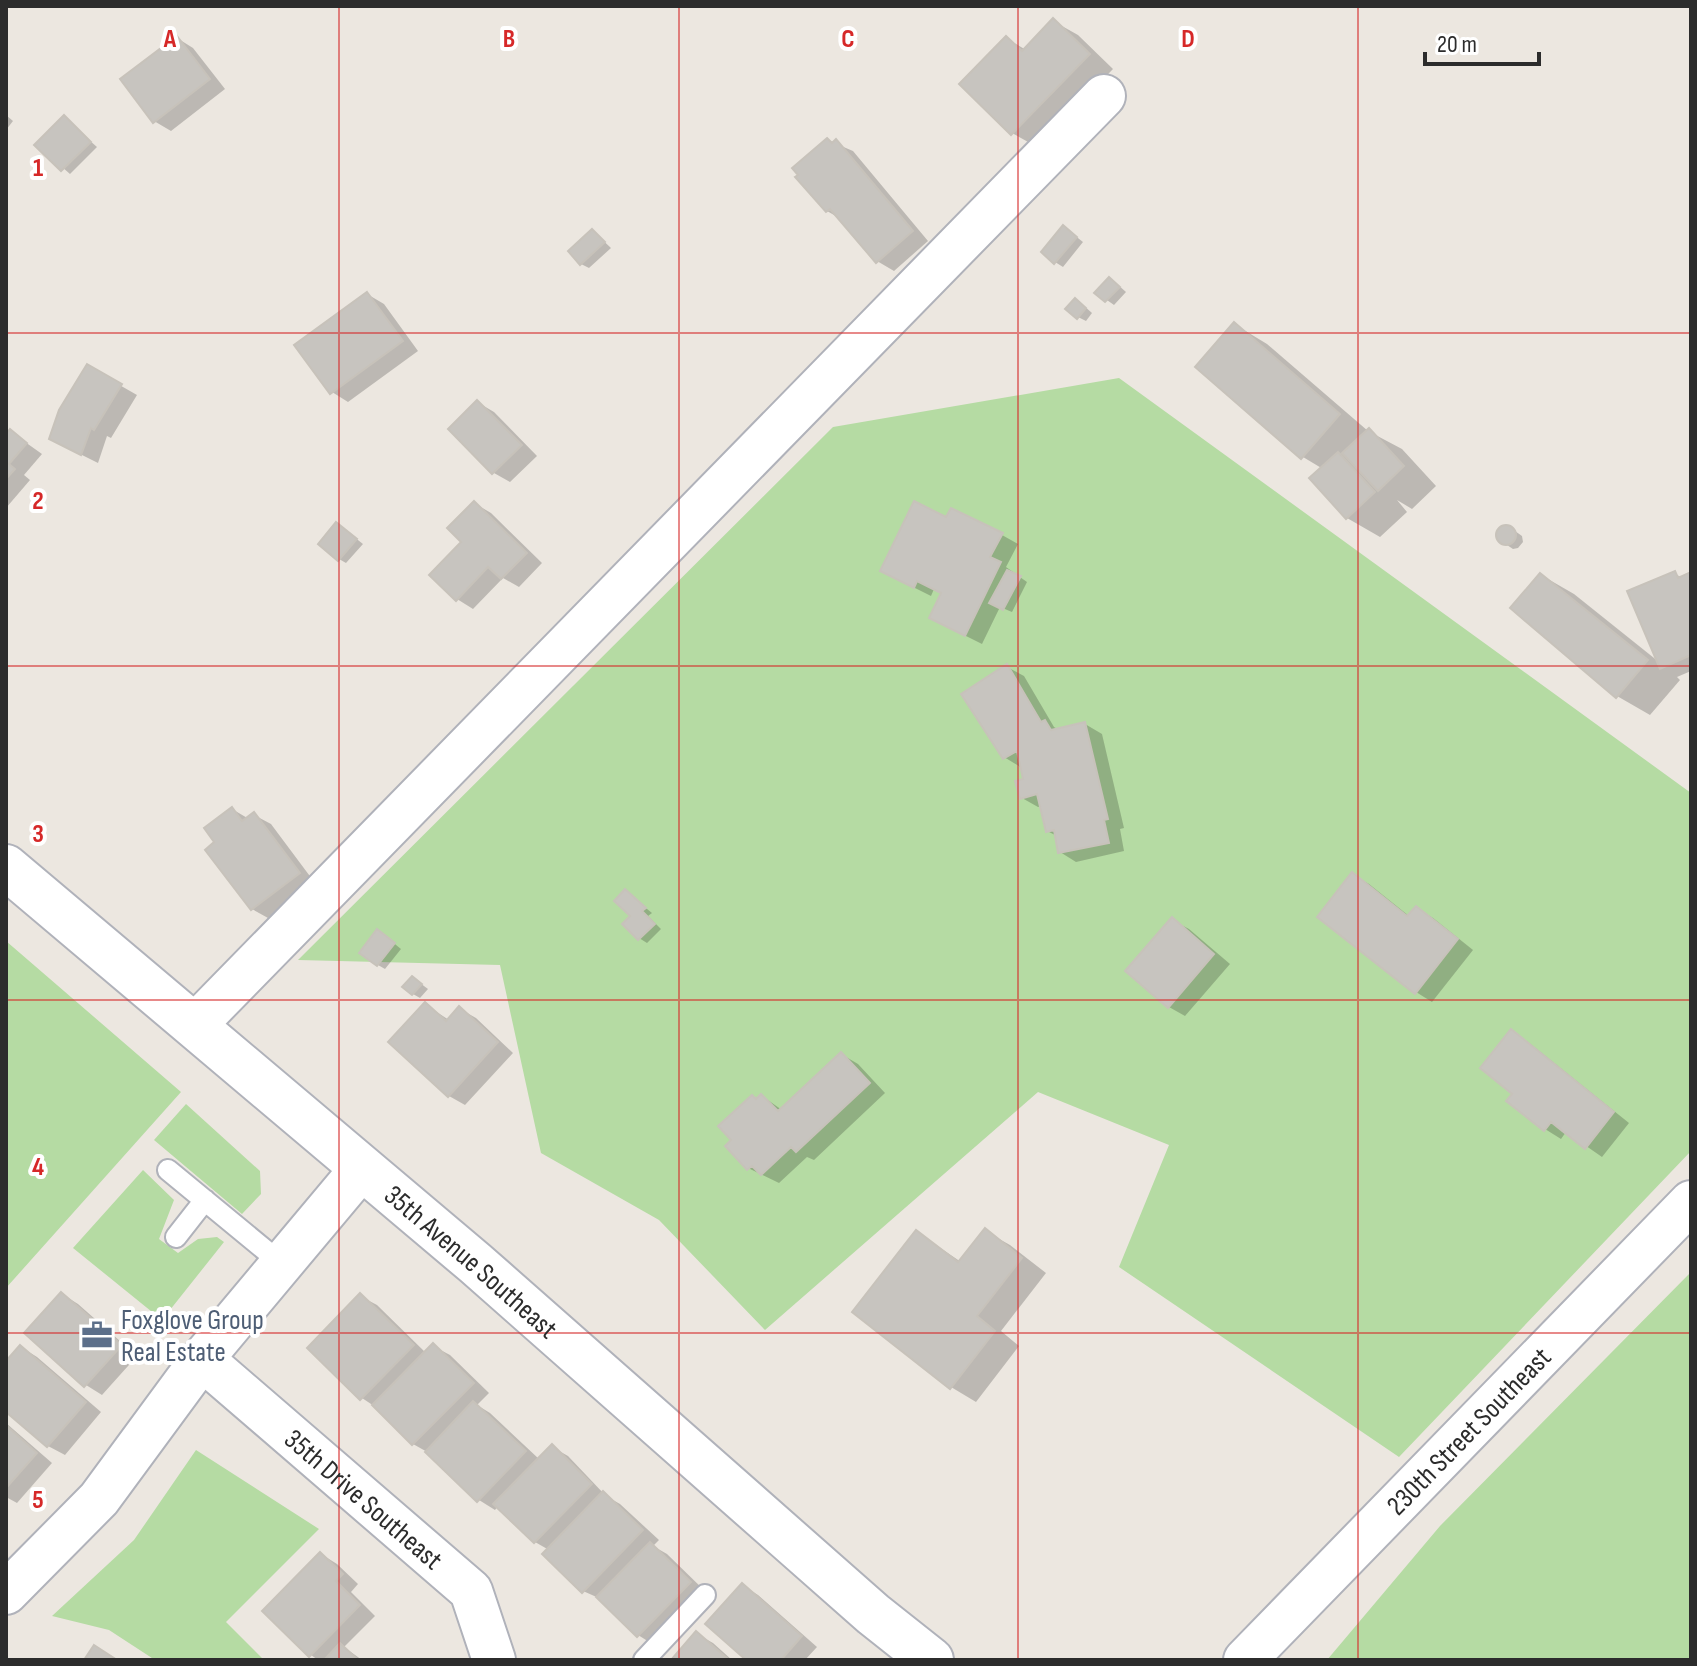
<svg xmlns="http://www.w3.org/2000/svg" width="1697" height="1666" font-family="'Sofia Sans Condensed',sans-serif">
<rect width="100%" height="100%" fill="#ece7e0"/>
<path fill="#b5dba3" d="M 1119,378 L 1691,793 L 1691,1151 L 1399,1457 L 1119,1267 L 1169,1145 L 1038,1092 L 765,1330 L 659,1220 L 541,1153 L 500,965 L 298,960 L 833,427 Z
M 6,941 L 181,1092 L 6,1288 Z
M 186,1104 L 260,1171 L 261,1194 L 242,1214 L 154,1140 Z
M 143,1170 L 174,1200 L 159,1239 L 178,1253 L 198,1239 L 217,1237 L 224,1242 L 162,1320 L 73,1248 Z
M 1691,1272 L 1691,1660 L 1327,1660 L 1440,1526 Z
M 196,1450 L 319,1529 L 226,1622 L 264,1660 L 155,1660 L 109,1630 L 52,1616 L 134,1540 Z"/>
<path fill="#0003" d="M 1053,21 L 1078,35 L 1113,69 L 1037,147 L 1012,133 L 1006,38 L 1026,50 Z
M 177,38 L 193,48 L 225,89 L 171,131 L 154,121 Z
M 6,115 L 13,121 L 6,130 Z
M 64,118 L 97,147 L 70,174 L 37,145 Z
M 827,140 L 853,151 L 928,241 L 894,271 L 877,261 L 841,219 L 827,211 L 800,175 Z
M 1064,227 L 1083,242 L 1063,267 L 1055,262 Z
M 593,231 L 611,248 L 589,268 L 581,264 Z
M 1117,284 L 1126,292 L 1114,305 L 1097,293 Z
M 367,294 L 384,304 L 418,351 L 348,402 L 332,392 Z
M 1083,305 L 1092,313 L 1086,321 L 1078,317 Z
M 1234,324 L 1267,344 L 1368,431 L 1402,449 L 1436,486 L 1412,509 L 1397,500 L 1407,512 L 1380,537 L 1347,518 L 1323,469 L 1303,457 L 1198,367 Z
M 88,367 L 137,395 L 111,438 L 107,436 L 98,463 L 68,448 Z
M 477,402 L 494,412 L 537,456 L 510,482 L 494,473 L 450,429 Z
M 11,432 L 42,454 L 24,475 L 30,480 L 6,508 L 6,437 Z
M 474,503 L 491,513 L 542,563 L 519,587 L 503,578 L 473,609 L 457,599 L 464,542 Z
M 946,520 L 1002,535 L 1018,544 L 1006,567 L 1027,582 L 1012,612 L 1000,607 L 982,644 L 948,627 L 943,594 L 934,589 L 931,596 L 899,580 Z
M 1508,526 L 1522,536 L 1523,542 L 1518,548 L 1513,549 L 1498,539 L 1498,533 L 1502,528 Z
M 344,529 L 363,544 L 346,563 L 339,559 Z
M 1675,574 L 1683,578 L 1691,575 L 1691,671 L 1677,677 L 1680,680 L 1650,715 L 1617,696 L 1541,575 L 1574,594 L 1659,662 Z
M 1007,667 L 1024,676 L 1054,727 L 1059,730 L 1085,724 L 1102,734 L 1124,828 L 1120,829 L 1124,851 L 1076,862 L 1060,852 L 1057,836 L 1047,831 L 1042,806 L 1038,807 L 1022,798 L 1025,780 L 1022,768 L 1004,757 Z
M 232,809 L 249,819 L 254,815 L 271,824 L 315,883 L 268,918 L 252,909 L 217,842 Z
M 1353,875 L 1369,884 L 1409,916 L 1416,908 L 1433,918 L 1473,950 L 1432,1002 L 1416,992 Z
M 625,891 L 652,913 L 648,916 L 661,929 L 647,943 L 639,938 Z
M 1172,920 L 1189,929 L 1230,964 L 1185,1016 L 1169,1007 Z
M 385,936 L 401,949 L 385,969 L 378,965 Z
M 420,983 L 428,989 L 420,998 L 413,994 Z
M 426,1005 L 449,1020 L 460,1009 L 476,1018 L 513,1053 L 465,1105 L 449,1096 Z
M 1511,1032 L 1528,1042 L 1629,1123 L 1602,1157 L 1566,1132 L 1561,1139 L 1545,1129 L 1515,1093 Z
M 841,1054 L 858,1064 L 885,1093 L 814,1160 L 807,1157 L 779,1183 L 748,1168 L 757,1100 L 762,1096 L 782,1110 Z
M 985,1231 L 1010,1245 L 1046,1273 L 1001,1331 L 1019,1346 L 976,1402 L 951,1387 L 917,1232 L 961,1262 Z
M 62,1294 L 78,1304 L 137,1356 L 102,1395 L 86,1385 L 27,1333 Z
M 360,1296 L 377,1305 L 426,1353 L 433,1346 L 450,1355 L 489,1393 L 477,1405 L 490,1413 L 539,1459 L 552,1447 L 568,1456 L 606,1496 L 620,1504 L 659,1540 L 653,1546 L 667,1554 L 706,1592 L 654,1645 L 638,1635 L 601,1599 L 583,1591 L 549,1550 L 535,1542 L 498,1506 L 495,1510 L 479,1500 L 429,1453 L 413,1444 L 374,1406 L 362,1398 Z
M 21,1347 L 37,1357 L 101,1412 L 65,1455 L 48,1446 L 6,1409 L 6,1364 Z
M 6,1423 L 52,1463 L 17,1503 L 6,1497 Z
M 321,1554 L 337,1564 L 358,1584 L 351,1592 L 375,1616 L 344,1647 L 362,1660 L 318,1660 L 311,1655 Z
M 742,1585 L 758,1595 L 817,1647 L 805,1660 L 749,1660 Z
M 697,1634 L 713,1643 L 732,1660 L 674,1660 Z"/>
<path fill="#c7c4bf" stroke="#c7c2ba" stroke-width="2" d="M 1053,18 L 1090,54 L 1011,135 L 959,84 L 1006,36 L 1022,51 Z
M 177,36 L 210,79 L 153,123 L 120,79 Z
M 64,115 L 91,142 L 61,171 L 34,145 Z
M 827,138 L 832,143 L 836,139 L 913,231 L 876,263 L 830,209 L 826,212 L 795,177 L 798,175 L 792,168 Z
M 1063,225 L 1077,237 L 1054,264 L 1041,252 Z
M 592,229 L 605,242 L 580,265 L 568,251 Z
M 1109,277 L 1120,287 L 1105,302 L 1094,293 Z
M 367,292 L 403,341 L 330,394 L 294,345 Z
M 1075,298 L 1086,308 L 1077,319 L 1065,309 Z
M 1234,322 L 1340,414 L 1301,459 L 1195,367 Z
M 87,364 L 122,384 L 94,430 L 91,428 L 81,455 L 49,439 L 59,410 Z
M 477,400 L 522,445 L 492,474 L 448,429 Z
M 1369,428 L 1404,466 L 1378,491 L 1342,453 Z
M 10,429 L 27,443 L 9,464 L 15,469 L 6,479 L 6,434 Z
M 1338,452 L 1375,492 L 1346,519 L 1309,478 Z
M 474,501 L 527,553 L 501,579 L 488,567 L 456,601 L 429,575 L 461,542 L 447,528 Z
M 914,501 L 946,517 L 951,508 L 1003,533 L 990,557 L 1001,562 L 965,636 L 929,618 L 941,593 L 917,581 L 914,588 L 880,571 Z
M 336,522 L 357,539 L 338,561 L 318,544 Z
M1496 535a10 10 0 1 1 20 0a10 10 0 1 1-20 0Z
M 1007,570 L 1021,576 L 1003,610 L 989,603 Z
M 1675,571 L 1678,578 L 1691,572 L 1691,655 L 1660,669 L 1627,591 Z
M 1540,573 L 1648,660 L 1616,698 L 1510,608 Z
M 1007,664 L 1041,722 L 1045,720 L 1051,730 L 1085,722 L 1108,819 L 1104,820 L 1109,843 L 1058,853 L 1054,830 L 1046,832 L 1037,794 L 1020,799 L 1015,781 L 1023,779 L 1017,751 L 1003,759 L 961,694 Z
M 232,807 L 242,821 L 254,812 L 300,873 L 251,910 L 205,850 L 214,842 L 204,828 Z
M 1352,872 L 1407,916 L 1416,906 L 1458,939 L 1415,994 L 1317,917 Z
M 625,889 L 646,908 L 642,911 L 655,924 L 638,940 L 622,924 L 630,916 L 614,901 Z
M 1172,917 L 1214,954 L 1168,1008 L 1125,971 Z
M 377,929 L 395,943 L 377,966 L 359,953 Z
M 412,976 L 422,984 L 412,995 L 402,987 Z
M 425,1002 L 446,1021 L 459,1006 L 498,1042 L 448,1097 L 388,1042 Z
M 1511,1029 L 1614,1112 L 1585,1149 L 1551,1122 L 1544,1131 L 1506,1101 L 1512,1094 L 1480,1068 Z
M 841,1052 L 870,1083 L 796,1152 L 791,1147 L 761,1175 L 752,1166 L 747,1170 L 725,1146 L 731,1140 L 718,1126 L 752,1095 L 756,1099 L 761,1094 L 778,1111 Z
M 985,1228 L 1022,1258 L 977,1316 L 995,1331 L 950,1389 L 852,1312 L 916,1230 L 958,1262 Z
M 61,1292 L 122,1345 L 84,1387 L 24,1333 Z
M 360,1293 L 414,1345 L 360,1400 L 307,1348 Z
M 433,1343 L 474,1383 L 412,1445 L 372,1405 Z
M 20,1345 L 86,1402 L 47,1447 L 6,1412 L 6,1361 Z
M 473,1401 L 526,1451 L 477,1502 L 425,1452 Z
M 6,1425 L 37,1453 L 6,1488 Z
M 552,1444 L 592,1484 L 534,1543 L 493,1504 Z
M 603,1491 L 643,1530 L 582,1593 L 542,1554 Z
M 650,1542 L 691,1582 L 637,1637 L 596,1597 Z
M 320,1552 L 343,1574 L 336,1581 L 360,1605 L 309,1657 L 262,1611 Z
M 742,1583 L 802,1636 L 781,1660 L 746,1660 L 705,1624 Z
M 696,1631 L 729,1660 L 671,1660 Z
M 340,1643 L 358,1660 L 324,1660 Z
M 94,1645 L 117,1660 L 84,1660 Z"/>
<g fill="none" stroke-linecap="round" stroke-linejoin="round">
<defs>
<path id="lane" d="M 168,1170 L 282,1264
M 176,1237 L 205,1200
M 644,1660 L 705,1595"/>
<g id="street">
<path d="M 194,1026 L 1104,96"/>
<path id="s1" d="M 202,1359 L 471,1591 L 494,1660"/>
<path d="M 6,1593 L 99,1499 L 202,1359 L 362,1168"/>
<path id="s2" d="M 1245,1660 L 1691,1202"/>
</g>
<g id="secondary">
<path id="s3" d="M 6,867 L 475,1263 L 873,1614 L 931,1660"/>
</g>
</defs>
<use href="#lane" stroke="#b0b2ba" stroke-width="24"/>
<use href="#street" stroke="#b0b2ba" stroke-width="46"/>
<use href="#secondary" stroke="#b0b2ba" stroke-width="48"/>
<use href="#lane" stroke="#fff" stroke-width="20"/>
<use href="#street" stroke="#fff" stroke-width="42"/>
<use href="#secondary" stroke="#fff" stroke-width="44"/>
</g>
<path fill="none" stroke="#d62828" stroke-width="2" stroke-opacity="0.55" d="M 339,6 L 339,1660M 679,6 L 679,1660M 1018,6 L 1018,1660M 1358,6 L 1358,1660M 6,333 L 1691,333M 6,666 L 1691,666M 6,1000 L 1691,1000M 6,1333 L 1691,1333"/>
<defs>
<symbol id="office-bare" viewBox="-9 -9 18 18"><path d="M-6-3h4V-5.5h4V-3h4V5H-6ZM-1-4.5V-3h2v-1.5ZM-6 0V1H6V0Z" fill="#5c6f8a" stroke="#fff" stroke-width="2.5" paint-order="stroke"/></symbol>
</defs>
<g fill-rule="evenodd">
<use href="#office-bare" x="75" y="1313" width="44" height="44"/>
</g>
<g text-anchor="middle" stroke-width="8" stroke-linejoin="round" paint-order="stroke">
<g font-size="28" fill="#2c2c2c" stroke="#fff">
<text dy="10" stroke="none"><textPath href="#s3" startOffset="610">35th Avenue Southeast</textPath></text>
<text dy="10" stroke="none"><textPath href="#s2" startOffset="320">230th Street Southeast</textPath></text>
<text dy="10" stroke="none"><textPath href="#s1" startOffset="214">35th Drive Southeast</textPath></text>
</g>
<g font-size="28" fill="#4e5e75" stroke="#fff" text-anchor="start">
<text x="121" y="1329">Foxglove Group<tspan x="121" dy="32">Real Estate</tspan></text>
</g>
</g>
<g font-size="26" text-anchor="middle" font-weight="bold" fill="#d62828" stroke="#fff" stroke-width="8" stroke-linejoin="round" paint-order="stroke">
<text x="170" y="47">A</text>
<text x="509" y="47">B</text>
<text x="848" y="47">C</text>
<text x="1188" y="47">D</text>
<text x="38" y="176">1</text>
<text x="38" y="509">2</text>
<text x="38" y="842">3</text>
<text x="38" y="1175">4</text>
<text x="38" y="1508">5</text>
</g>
<rect width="1697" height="1666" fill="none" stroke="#2c2c2c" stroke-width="16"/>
<path d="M1425 52v12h114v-12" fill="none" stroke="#2c2c2c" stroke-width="4"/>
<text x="1437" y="52" font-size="24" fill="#2c2c2c" stroke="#ffffff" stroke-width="6" paint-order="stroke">20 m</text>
</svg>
